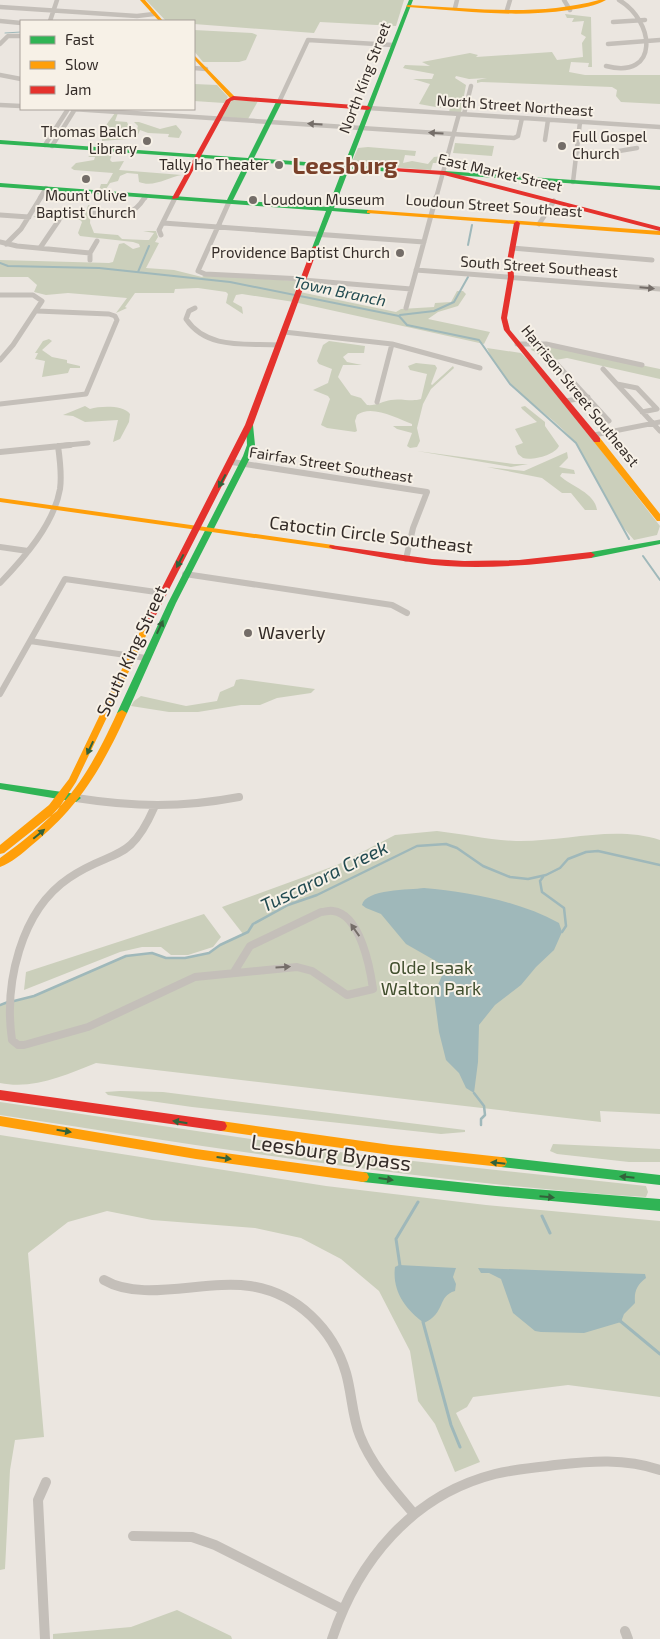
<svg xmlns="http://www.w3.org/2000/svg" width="660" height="1639" font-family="'Exo 2',sans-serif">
<rect width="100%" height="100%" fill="#ebe6e0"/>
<path fill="#cbcfbb" d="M 146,0 L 404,0 L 396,26 L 320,22 L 314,33 L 194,24 L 194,21 L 166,21 Z
M 565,14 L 591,17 L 592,67 L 588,67 L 589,63 L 571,62 L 569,72 L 585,75 L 660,75 L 660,104 L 621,102 L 616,96 L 617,90 L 612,87 L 481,82 L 477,83 L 477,80 L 487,78 L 469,79 L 456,76 L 455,78 L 466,85 L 461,112 L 449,112 L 451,103 L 439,102 L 441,104 L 441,108 L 419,104 L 430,84 L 413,79 L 432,79 L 434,74 L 407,69 L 403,68 L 405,65 L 430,66 L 422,62 L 470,53 L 478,55 L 476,57 L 552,52 L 557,60 L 583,57 L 582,43 L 586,37 L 581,34 L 584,21 L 572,22 L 574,18 L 567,18 Z
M 194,30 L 252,33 L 257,35 L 246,60 L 239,62 L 203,62 L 194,51 Z
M 194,84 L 217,85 L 228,97 L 224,103 L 194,101 Z
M 232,100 L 258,101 L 248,119 L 222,117 Z
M 115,113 L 118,113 L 115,121 L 127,122 L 130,129 L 137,129 L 138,126 L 134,122 L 139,122 L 160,129 L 176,125 L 182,132 L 179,138 L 168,137 L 169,134 L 148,133 L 140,130 L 137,137 L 133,137 L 134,134 L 130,131 L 122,134 L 127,139 L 102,141 L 102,139 L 120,134 L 118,131 L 101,132 Z
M 455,143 L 494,146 L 492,156 L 453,153 Z
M 368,147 L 416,151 L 415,156 L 405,155 L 403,163 L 412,161 L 428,164 L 434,157 L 443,156 L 441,163 L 433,163 L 431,170 L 351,164 L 358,148 Z
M 94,153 L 112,155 L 110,160 L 112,162 L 124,161 L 119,170 L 182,175 C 168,177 154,188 139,182 L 138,174 L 127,173 L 120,176 L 118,181 L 110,183 L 106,189 L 99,190 L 101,184 L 107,184 L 113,173 L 74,170 L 71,168 L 76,163 L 94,160 L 95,157 L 88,157 Z
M 88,205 L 91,206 L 90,223 L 94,233 L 118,235 L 122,239 L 145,240 L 149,240 L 154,233 L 143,231 L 156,231 L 158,237 L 155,242 L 159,243 L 146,268 L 174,270 L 202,277 L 205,275 L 298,281 L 295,291 L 396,312 L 401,309 L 434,307 L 435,303 L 451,302 L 457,291 L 463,291 L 466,294 L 458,306 L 438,312 L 428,319 L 490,332 L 484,344 L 294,302 L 242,294 L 236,295 L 233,302 L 242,307 L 243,314 L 226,303 L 228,294 L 226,292 L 198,288 L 175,289 L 174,293 L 135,293 L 125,307 L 127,308 L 116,313 L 127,298 L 68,293 L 46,295 L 34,292 L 37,285 L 28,277 L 0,277 L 0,260 L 109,263 L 113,262 L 119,244 L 124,243 L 133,249 L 140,247 L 139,244 L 133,242 L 80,236 L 78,233 L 82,222 L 80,220 L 33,217 L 38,215 L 84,219 Z
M 49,339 L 52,341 L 42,350 L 52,357 L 67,360 L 67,363 L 80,366 L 80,368 L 70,368 L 68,373 L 42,377 L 45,361 L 35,359 L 38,353 L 35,353 L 43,341 Z
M 329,341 L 365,346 L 364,353 L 348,353 L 343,357 L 347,362 L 362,365 L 343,365 L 338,377 L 351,395 L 361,398 L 367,405 C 376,406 383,401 391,400 C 401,398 412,402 421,399 L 427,374 L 410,370 L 408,366 L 416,363 L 435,365 L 437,368 L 431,384 L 432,385 L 453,366 L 454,368 L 431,389 L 423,404 L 417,428 L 420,441 L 417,447 L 410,448 L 407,446 L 412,433 L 397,429 L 393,426 L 412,426 L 412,424 C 397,418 371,404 357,415 L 355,421 L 357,431 L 355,432 L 327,428 L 321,425 L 330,399 L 328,396 L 313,390 L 328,383 L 332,369 L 319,364 L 317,361 L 323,345 Z
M 535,343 L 660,369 L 660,379 L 567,358 L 544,362 L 536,352 L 531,350 Z
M 487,348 L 521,353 L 540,372 L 660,526 L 657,535 L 634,540 L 623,527 L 576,443 C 545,407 508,395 487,348 Z
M 85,406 L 90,409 C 101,406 123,405 130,414 L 129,422 L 120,439 L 113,442 L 118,420 L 85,422 L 73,416 L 63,415 Z
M 525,406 L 545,422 L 545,426 L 559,446 C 555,455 532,461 523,458 L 518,454 L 515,446 L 523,443 L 515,429 L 537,422 L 522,409 L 521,407 Z
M 417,451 L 514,464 L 528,464 L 511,467 Z
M 567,452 L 568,458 L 559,467 L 574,470 L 575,474 L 562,473 L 560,476 C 571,486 595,493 597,510 L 585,510 L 571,493 L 562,493 L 542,478 L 487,467 L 524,471 Z
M 241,679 L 315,689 L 311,693 L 277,698 L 260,705 L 241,705 L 198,712 L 169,712 L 131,706 L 134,701 L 141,696 L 186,706 L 217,701 L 220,692 L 234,686 L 236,680 Z
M 437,831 C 463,834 490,840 516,841 C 565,842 613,825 660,840 L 660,1114 L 600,1111 L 601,1122 L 96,1063 C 66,1075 33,1090 0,1083 L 0,1005 L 34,996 L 126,956 L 152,953 L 166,958 L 185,958 L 209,953 L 220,945 L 243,934 L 222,907 L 337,865 L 395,835 Z
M 204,914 L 221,937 L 213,947 L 188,955 L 171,955 L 161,947 L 142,947 L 120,952 L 24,990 L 26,972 Z
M 120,1091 L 163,1092 L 465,1130 L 465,1132 L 441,1134 L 192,1107 L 108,1095 L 105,1092 Z
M 0,1102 L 367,1156 L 646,1186 L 648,1192 L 646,1197 C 429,1183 215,1148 0,1115 Z
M 0,1135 L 326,1186 L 486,1205 L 660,1221 L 660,1397 L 568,1385 L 473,1397 L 467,1407 L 456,1413 L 480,1462 L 455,1472 L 435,1424 L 418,1401 L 410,1351 L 379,1291 L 341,1259 L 301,1238 L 255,1228 L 152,1220 L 107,1211 L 68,1222 L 28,1253 L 44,1437 L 15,1440 L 10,1470 L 5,1569 L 0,1570 Z
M 553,1144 L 660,1149 L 660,1162 L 629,1162 L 557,1154 L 550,1151 Z
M 177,1610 L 231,1636 L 232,1639 L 53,1639 L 53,1634 L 131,1627 Z"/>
<path fill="#9fb8ba" d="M 424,888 C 470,892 518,901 559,923 L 562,932 L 554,950 L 536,967 L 521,985 L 495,1005 L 479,1025 L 478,1062 L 474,1093 L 466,1088 L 459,1073 L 446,1060 L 439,1032 L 434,994 L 444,971 L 441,964 L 406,944 L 381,914 L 366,908 L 362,905 C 365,889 410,890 424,888 Z
M 399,1265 L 456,1268 L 453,1277 L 456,1284 L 455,1291 C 437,1296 446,1313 424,1323 C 405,1309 392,1291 395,1267 Z
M 478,1268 L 645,1274 L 646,1278 C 637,1285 634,1291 635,1303 L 624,1314 L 621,1322 L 584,1333 L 541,1332 L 535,1331 L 513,1313 L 501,1279 L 489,1273 L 481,1273 Z"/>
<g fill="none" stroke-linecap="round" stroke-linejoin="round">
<path stroke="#9fb8ba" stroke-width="1" d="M 5,33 L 21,32"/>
<path stroke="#9fb8ba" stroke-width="2" d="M 468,245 L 472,225
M 0,263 L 8,266 L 99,268 L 230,282 L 399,316 L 407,325 L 479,340 L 510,384 L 576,443 L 629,539
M 138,272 L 149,246
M 400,315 L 434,311 L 454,302 L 468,277
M 643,556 L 660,580"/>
<path stroke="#9fb8ba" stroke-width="2.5" d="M 543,877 L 540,881 L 542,892 L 564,908 L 566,926 L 562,932
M 14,1001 L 34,996 L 126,956 L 152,953 L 166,958 L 185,958 L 209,953 L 220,945 L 248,932 L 253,924 L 288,905 L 317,895 L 417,846 L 446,844 L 457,848 L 483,866 L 510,877 L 528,879 L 546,875 L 560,868 L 568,859 L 586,852 L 598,851 L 660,865
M 0,1005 L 8,1002
M 474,1093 L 484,1106 L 485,1115 L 481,1119 L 481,1125"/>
<path stroke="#9fb8ba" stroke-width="3" d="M 542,1216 L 550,1233
M 400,1266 L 396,1239 L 418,1202
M 619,1320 L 660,1354
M 423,1322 L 451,1425 L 460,1447"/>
<path stroke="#c4bfb9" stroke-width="4.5" d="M 564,0 L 570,10
M 0,7 L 137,16 L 154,14
M 455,8 L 457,0
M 507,10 L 510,0
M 0,21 L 21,23
M 50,21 L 57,0
M 613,22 L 645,20
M 0,44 L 8,36 L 21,36
M 608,44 L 660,40
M 606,66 C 660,80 655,21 619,0
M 194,68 L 206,69
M 0,75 L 21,79
M 279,102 L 308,40 L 393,45
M 0,105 L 21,106
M 368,108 L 660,127
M 72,109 L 514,138 L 518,136 L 522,118
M 464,114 L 471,86
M 545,140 L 548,120
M 45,145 L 68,109
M 52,146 L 75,109
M 578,151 L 607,153 L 637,148
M 573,182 L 580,122
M 40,198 L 46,188
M 145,198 L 146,196
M 436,198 L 459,114"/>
<path stroke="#c4bfb9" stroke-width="5" d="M 229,202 L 198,271 L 205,274 L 303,279
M 94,213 C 118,215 131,220 145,197
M 0,215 L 29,217
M 163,223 L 424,242
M 539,224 L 554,201
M 161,235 L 159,230 L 175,198
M 0,242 L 17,246 L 90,253
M 6,244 L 21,229 L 41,197
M 40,248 L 59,220
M 512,248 L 652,260
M 90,260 L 90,253 L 97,241
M 416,270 L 660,289
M 303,280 L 411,289
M 0,295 L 33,295 L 42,301 L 13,345 L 0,360
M 195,308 L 189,311 L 186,319 C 207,350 246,343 279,345
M 406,308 L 436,197
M 284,332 L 392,344 L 480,368
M 517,344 L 546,344 L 642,365
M 554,361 L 609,421
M 603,369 L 660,431
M 617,384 L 637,388 L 657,409 L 642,412
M 566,401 L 588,397
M 377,402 L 392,344
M 0,404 L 86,394 L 117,320 L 115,316 L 109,314 L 37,311
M 594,435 L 660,422
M 58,446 L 88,443"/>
<path stroke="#c4bfb9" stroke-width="6" d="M 0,452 L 70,445
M 232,462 L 427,492 L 413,528 L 406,559
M 0,547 L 28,551
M 185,574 L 392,605 L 407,613
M 0,583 C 24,558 54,524 60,489 C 62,475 60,460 58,446
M 30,641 L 146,658
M 0,694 L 65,579 L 163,593"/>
<path stroke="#c4bfb9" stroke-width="8" d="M 76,798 C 134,807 181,808 239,797
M 154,808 C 129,865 113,848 69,878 C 20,911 4,985 12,1040 L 18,1045 L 24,1045 L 88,1027 L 195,977 L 297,967 L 312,971 L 347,995 L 373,989 C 370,967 360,914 333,911 C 329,910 325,912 321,912 L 250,946 L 234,972"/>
<path stroke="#c4bfb9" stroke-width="10" d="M 104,1280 C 143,1303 205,1279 250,1286 C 297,1293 333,1329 346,1373 C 352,1394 352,1416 360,1436 C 372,1466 394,1490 414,1514
M 133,1536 L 192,1537 L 215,1545 L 342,1609
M 625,1631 L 628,1639
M 45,1639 L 38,1500 L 46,1482
M 332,1639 C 358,1561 412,1495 495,1474 C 515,1469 535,1468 555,1465 C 591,1461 625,1458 660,1470"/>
<path fill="#30b455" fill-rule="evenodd" d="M 409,0 L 413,0 L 350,165 L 394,168 L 397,170 L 394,172 L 349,169 L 334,208 L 369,210 L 372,212 L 369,214 L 332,211 L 317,249 L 312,248 L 326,211 L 0,187 L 0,183 L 227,200 L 246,161 L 0,144 L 0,140 L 248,158 L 276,102 L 279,100 L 282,102 L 254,158 L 344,165 ZM 252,162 L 343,168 L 328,207 L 233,200 Z
M 444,171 L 660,186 L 660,190 L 442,174 L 441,173 Z
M 246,423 L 249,423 L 253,425 L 255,445 L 251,456 L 176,603 L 127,713 L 122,716 L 119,715 L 117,713 L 168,603 L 243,456 L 247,445 Z
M 660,540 L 660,544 L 591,558 L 587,555 L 591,552 Z
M 0,783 L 76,794 L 81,798 L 76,802 L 0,789 Z
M 501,1157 L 660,1175 L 660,1185 L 501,1167 L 497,1166 L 495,1162 L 497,1158 Z
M 363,1172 L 496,1186 L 660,1199 L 660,1211 L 496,1196 L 363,1182 L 359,1181 L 357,1177 L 359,1173 Z"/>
<path fill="#ff9f0a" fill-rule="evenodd" d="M 140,0 L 145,0 L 163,21 L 159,21 Z
M 599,0 L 606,0 C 596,6 582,8 569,10 C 516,18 462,11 408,7 L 406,6 L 408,5 C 472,8 536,17 599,0 Z
M 194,55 L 235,97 L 235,99 L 231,99 L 194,59 Z
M 369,210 L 660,231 L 660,235 L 367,213 L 367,211 Z
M 594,438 L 600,438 L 660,514 L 660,521 L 657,521 L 594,442 Z
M 0,498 L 333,545 L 337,547 L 333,549 L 0,502 Z
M 150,616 L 154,619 L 76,782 L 57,811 L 4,853 L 0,854 L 0,845 L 49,805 L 69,779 L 146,619 Z
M 122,710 L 127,713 C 102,768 79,807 32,845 C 23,853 11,863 0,867 L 0,858 C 62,814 86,781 117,713 Z
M 0,1116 L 196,1149 L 363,1172 L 367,1173 L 369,1177 L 367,1181 L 363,1182 L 196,1159 L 0,1126 Z
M 221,1121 L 391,1145 L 501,1157 L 505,1158 L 507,1162 L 505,1166 L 501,1167 L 391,1155 L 221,1131 L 217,1130 L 215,1126 L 217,1122 Z"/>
<path fill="#e5322d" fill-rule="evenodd" d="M 233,96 L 368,106 L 371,108 L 368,110 L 234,100 L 231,101 L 178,198 L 173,199 L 172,198 L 226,100 Z
M 394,168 L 444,171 L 660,227 L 660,231 L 444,175 L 392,171 L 392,169 Z
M 517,221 L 520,223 L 513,261 L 514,277 L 507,318 L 510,330 L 600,438 L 600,442 L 594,442 L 504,330 L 501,318 L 508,277 L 507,261 L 514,223 Z
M 315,246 L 318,248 L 253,425 L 154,619 L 153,621 L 147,621 L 146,619 L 245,425 L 312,248 Z
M 330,545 L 432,559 L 464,561 L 519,560 L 591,552 L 595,555 L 591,558 C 543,564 495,569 446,566 C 408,563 371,555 333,549 L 329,547 Z
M 0,1090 L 221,1121 L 225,1122 L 227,1126 L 225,1130 L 221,1131 L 0,1100 Z"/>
</g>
<defs><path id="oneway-solid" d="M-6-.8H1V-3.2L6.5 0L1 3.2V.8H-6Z" transform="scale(1.25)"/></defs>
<g fill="#756e69">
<use href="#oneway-solid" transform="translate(315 124) rotate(-177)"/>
<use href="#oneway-solid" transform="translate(436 133) rotate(-176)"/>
<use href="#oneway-solid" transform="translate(647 288) rotate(5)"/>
<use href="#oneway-solid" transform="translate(355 930) rotate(-125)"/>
<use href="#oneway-solid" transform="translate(283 967) rotate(-3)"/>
</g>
<g fill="#32623a">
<use href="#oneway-solid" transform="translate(222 481) rotate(118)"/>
<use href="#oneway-solid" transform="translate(180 561) rotate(118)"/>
<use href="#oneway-solid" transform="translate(160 627) rotate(-65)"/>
<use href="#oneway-solid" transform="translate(90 748) rotate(115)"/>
<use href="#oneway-solid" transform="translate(39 834) rotate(-40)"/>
<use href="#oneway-solid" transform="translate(180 1122) rotate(-171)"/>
<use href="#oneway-solid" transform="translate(64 1131) rotate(9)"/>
<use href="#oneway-solid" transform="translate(224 1158) rotate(8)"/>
<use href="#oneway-solid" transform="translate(498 1163) rotate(-174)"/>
<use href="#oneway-solid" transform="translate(627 1177) rotate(-174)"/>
<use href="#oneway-solid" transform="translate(386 1179) rotate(8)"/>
<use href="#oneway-solid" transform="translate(547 1197) rotate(5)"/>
</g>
<g fill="#746d68" stroke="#f7f1e7" stroke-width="2">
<circle cx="147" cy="141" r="5"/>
<circle cx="562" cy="146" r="5"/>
<circle cx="279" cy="165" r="5"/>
<circle cx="86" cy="179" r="5"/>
<circle cx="253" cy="200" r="5"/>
<circle cx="400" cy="253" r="5"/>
<circle cx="248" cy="633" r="5"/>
</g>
<g text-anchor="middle" stroke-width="4" stroke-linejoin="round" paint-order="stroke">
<g font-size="15" fill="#342c28" stroke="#f7f1e7">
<text transform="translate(365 78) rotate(-69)" y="5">North King Street</text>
<text transform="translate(515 106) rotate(4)" y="5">North Street Northeast</text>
<text transform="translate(500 173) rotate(13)" y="5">East Market Street</text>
<text transform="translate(494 206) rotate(4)" y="5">Loudoun Street Southeast</text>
<text transform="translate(539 267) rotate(4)" y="5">South Street Southeast</text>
<text transform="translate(580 396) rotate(51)" y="5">Harrison Street Southeast</text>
<text transform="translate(331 465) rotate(9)" y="5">Fairfax Street Southeast</text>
</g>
<g font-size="15" fill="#342c28" stroke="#f7f1e7" text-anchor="end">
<text x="137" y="137">Thomas Balch<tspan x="137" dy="17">Library</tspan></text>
<text x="572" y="142" text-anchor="start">Full Gospel<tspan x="572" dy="17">Church</tspan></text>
<text x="269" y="170">Tally Ho Theater</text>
<text x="86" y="201" text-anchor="middle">Mount Olive<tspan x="86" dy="17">Baptist Church</tspan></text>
<text x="263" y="205" text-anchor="start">Loudoun Museum</text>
<text x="390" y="258">Providence Baptist Church</text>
</g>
<g font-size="16" font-style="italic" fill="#224b51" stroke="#f7f1e7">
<text transform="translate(340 291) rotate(12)" y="6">Town Branch</text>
</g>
<g font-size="18" fill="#342c28" stroke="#f7f1e7">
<text transform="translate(371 535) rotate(7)" y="6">Catoctin Circle Southeast</text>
<text transform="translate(132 651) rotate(-65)" y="6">South King Street</text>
</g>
<g font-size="18" fill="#342c28" stroke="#f7f1e7" text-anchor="start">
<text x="258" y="639">Waverly</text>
</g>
<g font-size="18" fill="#414f2e" stroke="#f7f1e7">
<text x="431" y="974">Olde Isaak<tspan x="431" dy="21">Walton Park</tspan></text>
</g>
<g font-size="19" font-style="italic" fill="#224b51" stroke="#f7f1e7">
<text transform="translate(324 876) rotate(-26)" y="7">Tuscarora Creek</text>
</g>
<g font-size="21" fill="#342c28" stroke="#f7f1e7">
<text transform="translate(331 1153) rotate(8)" y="7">Leesburg Bypass</text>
</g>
<g font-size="24" font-weight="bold" fill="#7a412a" stroke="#f7f1e7">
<text x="345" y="174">Leesburg</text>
</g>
</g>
<rect x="20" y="20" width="175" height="90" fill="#f7f1e7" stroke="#a9a29b"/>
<rect x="30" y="36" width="25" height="8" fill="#30b455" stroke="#a9a29b"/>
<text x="65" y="45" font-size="15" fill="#342c28">Fast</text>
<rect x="30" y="61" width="25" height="8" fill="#ff9f0a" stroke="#a9a29b"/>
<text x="65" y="70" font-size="15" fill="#342c28">Slow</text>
<rect x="30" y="86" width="25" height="8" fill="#e5322d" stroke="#a9a29b"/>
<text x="65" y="95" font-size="15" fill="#342c28">Jam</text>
</svg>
